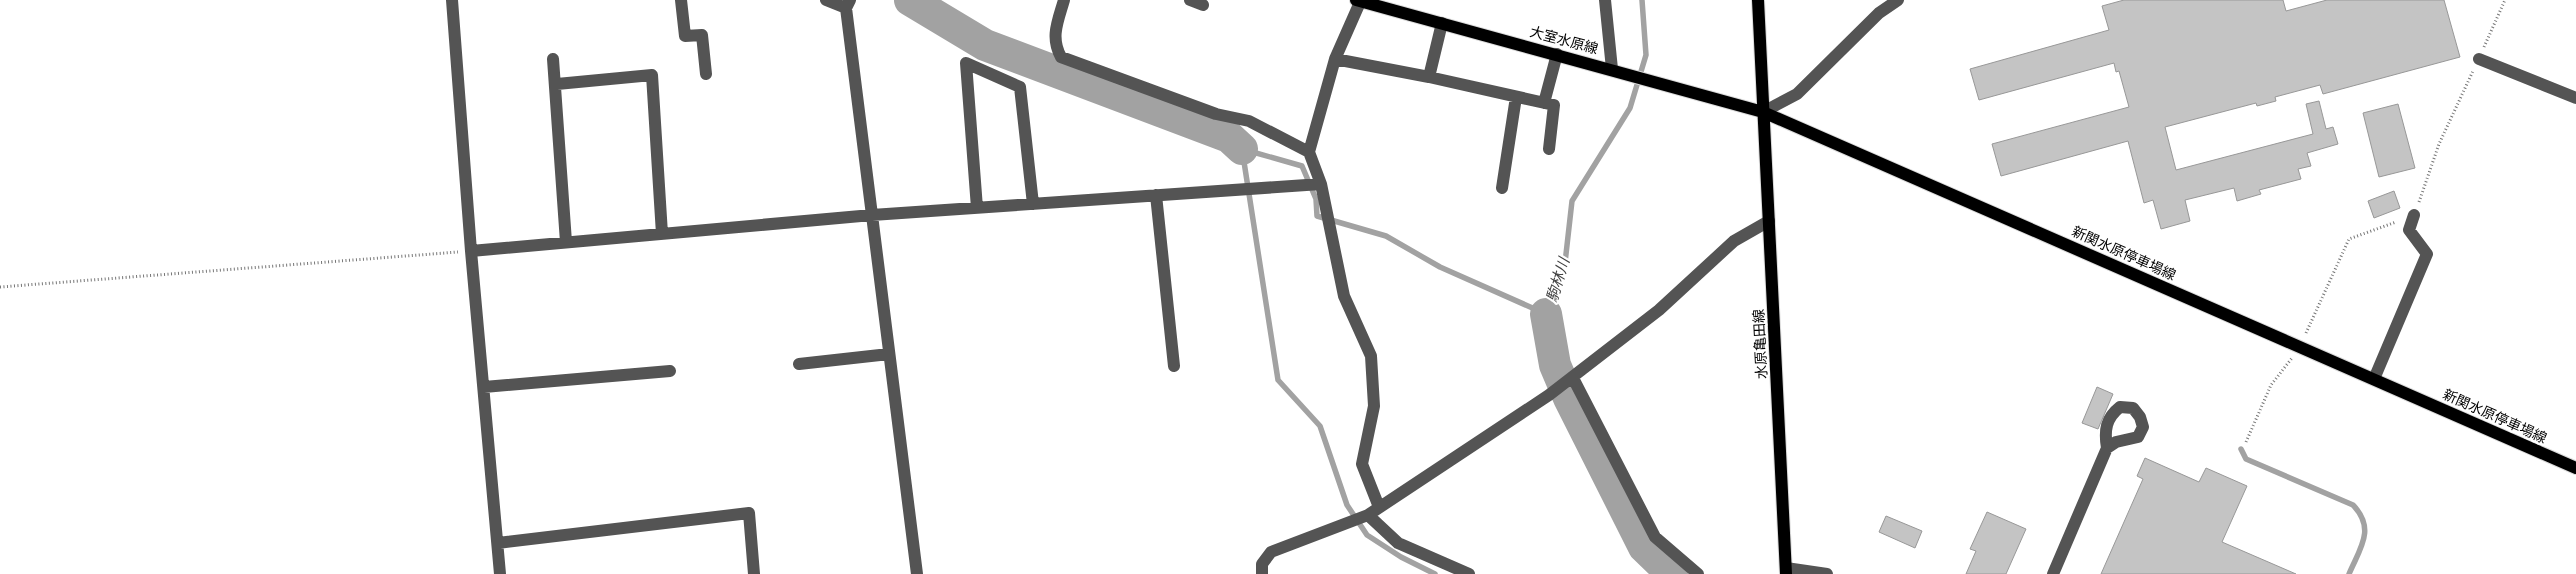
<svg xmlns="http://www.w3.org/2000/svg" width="2576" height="574" font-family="'Work Sans','Noto Sans JP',sans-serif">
<rect width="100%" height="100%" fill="#fff"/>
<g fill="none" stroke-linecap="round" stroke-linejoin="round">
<path stroke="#a2a2a2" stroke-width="5.5" d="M 2241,449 L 2246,459 L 2353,505 C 2376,529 2360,548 2349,574
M 1435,574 L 1401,557 L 1367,535 L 1347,505 L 1320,426 L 1278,380 L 1242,149 L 1302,166 L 1316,199 L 1317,216 L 1386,236 L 1440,267 L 1546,314 L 1556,296 L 1565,263 L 1572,201 L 1630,108 L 1646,55 L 1642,0"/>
<path stroke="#a2a2a2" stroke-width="32" d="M 910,0 L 985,45 L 1229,137 L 1242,149
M 1546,314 L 1555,365 L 1569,398 L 1644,547 L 1672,574"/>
</g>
<path fill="#c4c4c4" stroke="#989898" d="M 2124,0 L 2283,0 L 2286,11 L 2327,0 L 2444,0 L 2460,57 L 2323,94 L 2320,85 L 2275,97 L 2276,101 L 2257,106 L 2256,103 L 2165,127 L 2176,170 L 2313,134 L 2306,104 L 2319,101 L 2326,129 L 2333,127 L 2338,144 L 2307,153 L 2311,166 L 2298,169 L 2301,179 L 2259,190 L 2261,194 L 2237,201 L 2234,188 L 2185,200 L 2190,221 L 2161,229 L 2153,200 L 2144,203 L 2128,141 L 2001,176 L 1992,144 L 2129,107 L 2119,71 L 2116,72 L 2114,63 L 1979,100 L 1970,69 L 2109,30 L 2102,6 Z
M 2398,104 L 2415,168 L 2379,177 L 2363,113 Z
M 2394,191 L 2400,208 L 2374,218 L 2368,201 Z
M 2097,387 L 2113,394 L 2098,429 L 2082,423 Z
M 2145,458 L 2199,482 L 2206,468 L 2247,486 L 2222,542 L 2296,574 L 2101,574 L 2143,479 L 2137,476 Z
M 1987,512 L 2026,529 L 2006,574 L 1966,574 L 1976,551 L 1970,549 Z
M 1886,516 L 1922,531 L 1915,548 L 1879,532 Z"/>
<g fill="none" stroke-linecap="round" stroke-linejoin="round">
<defs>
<path id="major" d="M 1356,0 L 1763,112 L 2576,468
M 1758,0 L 1786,574"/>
</defs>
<use href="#major" stroke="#dbdbdb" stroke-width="14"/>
<path stroke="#767676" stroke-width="3" stroke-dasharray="1 2.5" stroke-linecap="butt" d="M 2484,47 L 2505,0
M 2419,202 L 2439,144 L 2473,71
M 0,287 L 458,252
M 2306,333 L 2349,239 L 2396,222
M 2246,442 L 2271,385 L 2292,358"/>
<path stroke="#545454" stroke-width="12" d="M 452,0 L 471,251 L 500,574
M 681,0 L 685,36 L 702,35 L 706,74
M 826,0 L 846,8
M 850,0 L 846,8 L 917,574
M 1064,0 C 1058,21 1050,37 1061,57 L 1216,114 L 1249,121 L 1309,152
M 1190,0 L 1203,5
M 1361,0 L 1335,59 L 1309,152 L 1321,184 L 1344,296 L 1371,356 L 1374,406 L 1362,464 L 1379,507
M 1605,0 L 1612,69
M 553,59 L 566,242
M 1335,59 L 1429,77 L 1554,105 L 1549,149
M 2479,59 L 2576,98
M 1429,77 L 1442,23
M 557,84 L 652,75 L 662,234
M 1544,103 L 1557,54
M 1763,112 L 1797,94 L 1879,13 L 1898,0
M 1502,188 L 1516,97
M 1156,195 L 1174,366
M 977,208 L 966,63 L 1020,87 L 1033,204
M 471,251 L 872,215 L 1321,184
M 799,364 L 889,354
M 1573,378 L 1655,537 L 1698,574
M 2374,379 L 2427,254 L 2409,230 L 2414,215
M 484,387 L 670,371
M 1368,515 L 1398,543 L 1469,574
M 498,543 L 749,513 L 754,574
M 1786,568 L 1827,574
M 1262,574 L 1262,564 L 1271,552 L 1368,515 L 1549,395 L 1659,310 L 1734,241 L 1769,221
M 2053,574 L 2107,448 C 2104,430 2106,418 2120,407 L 2133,408 L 2140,417 L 2143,427 L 2138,437 L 2116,442 L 2107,448"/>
<use href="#major" stroke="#000" stroke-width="12"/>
</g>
<g text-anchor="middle" stroke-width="4.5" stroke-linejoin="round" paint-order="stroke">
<g font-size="14" fill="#000" stroke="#fff">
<text transform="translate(1564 40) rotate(15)" y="5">大室水原線</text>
<text transform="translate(2124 253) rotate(24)" y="5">新関水原停車場線</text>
<text transform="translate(1760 344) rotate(-93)" y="5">水原亀田線</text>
<text transform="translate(2495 416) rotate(24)" y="5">新関水原停車場線</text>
</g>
<g font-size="15" font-style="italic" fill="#434343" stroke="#fff">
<text transform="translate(1558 280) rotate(-73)" y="5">駒林川</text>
</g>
</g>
</svg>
